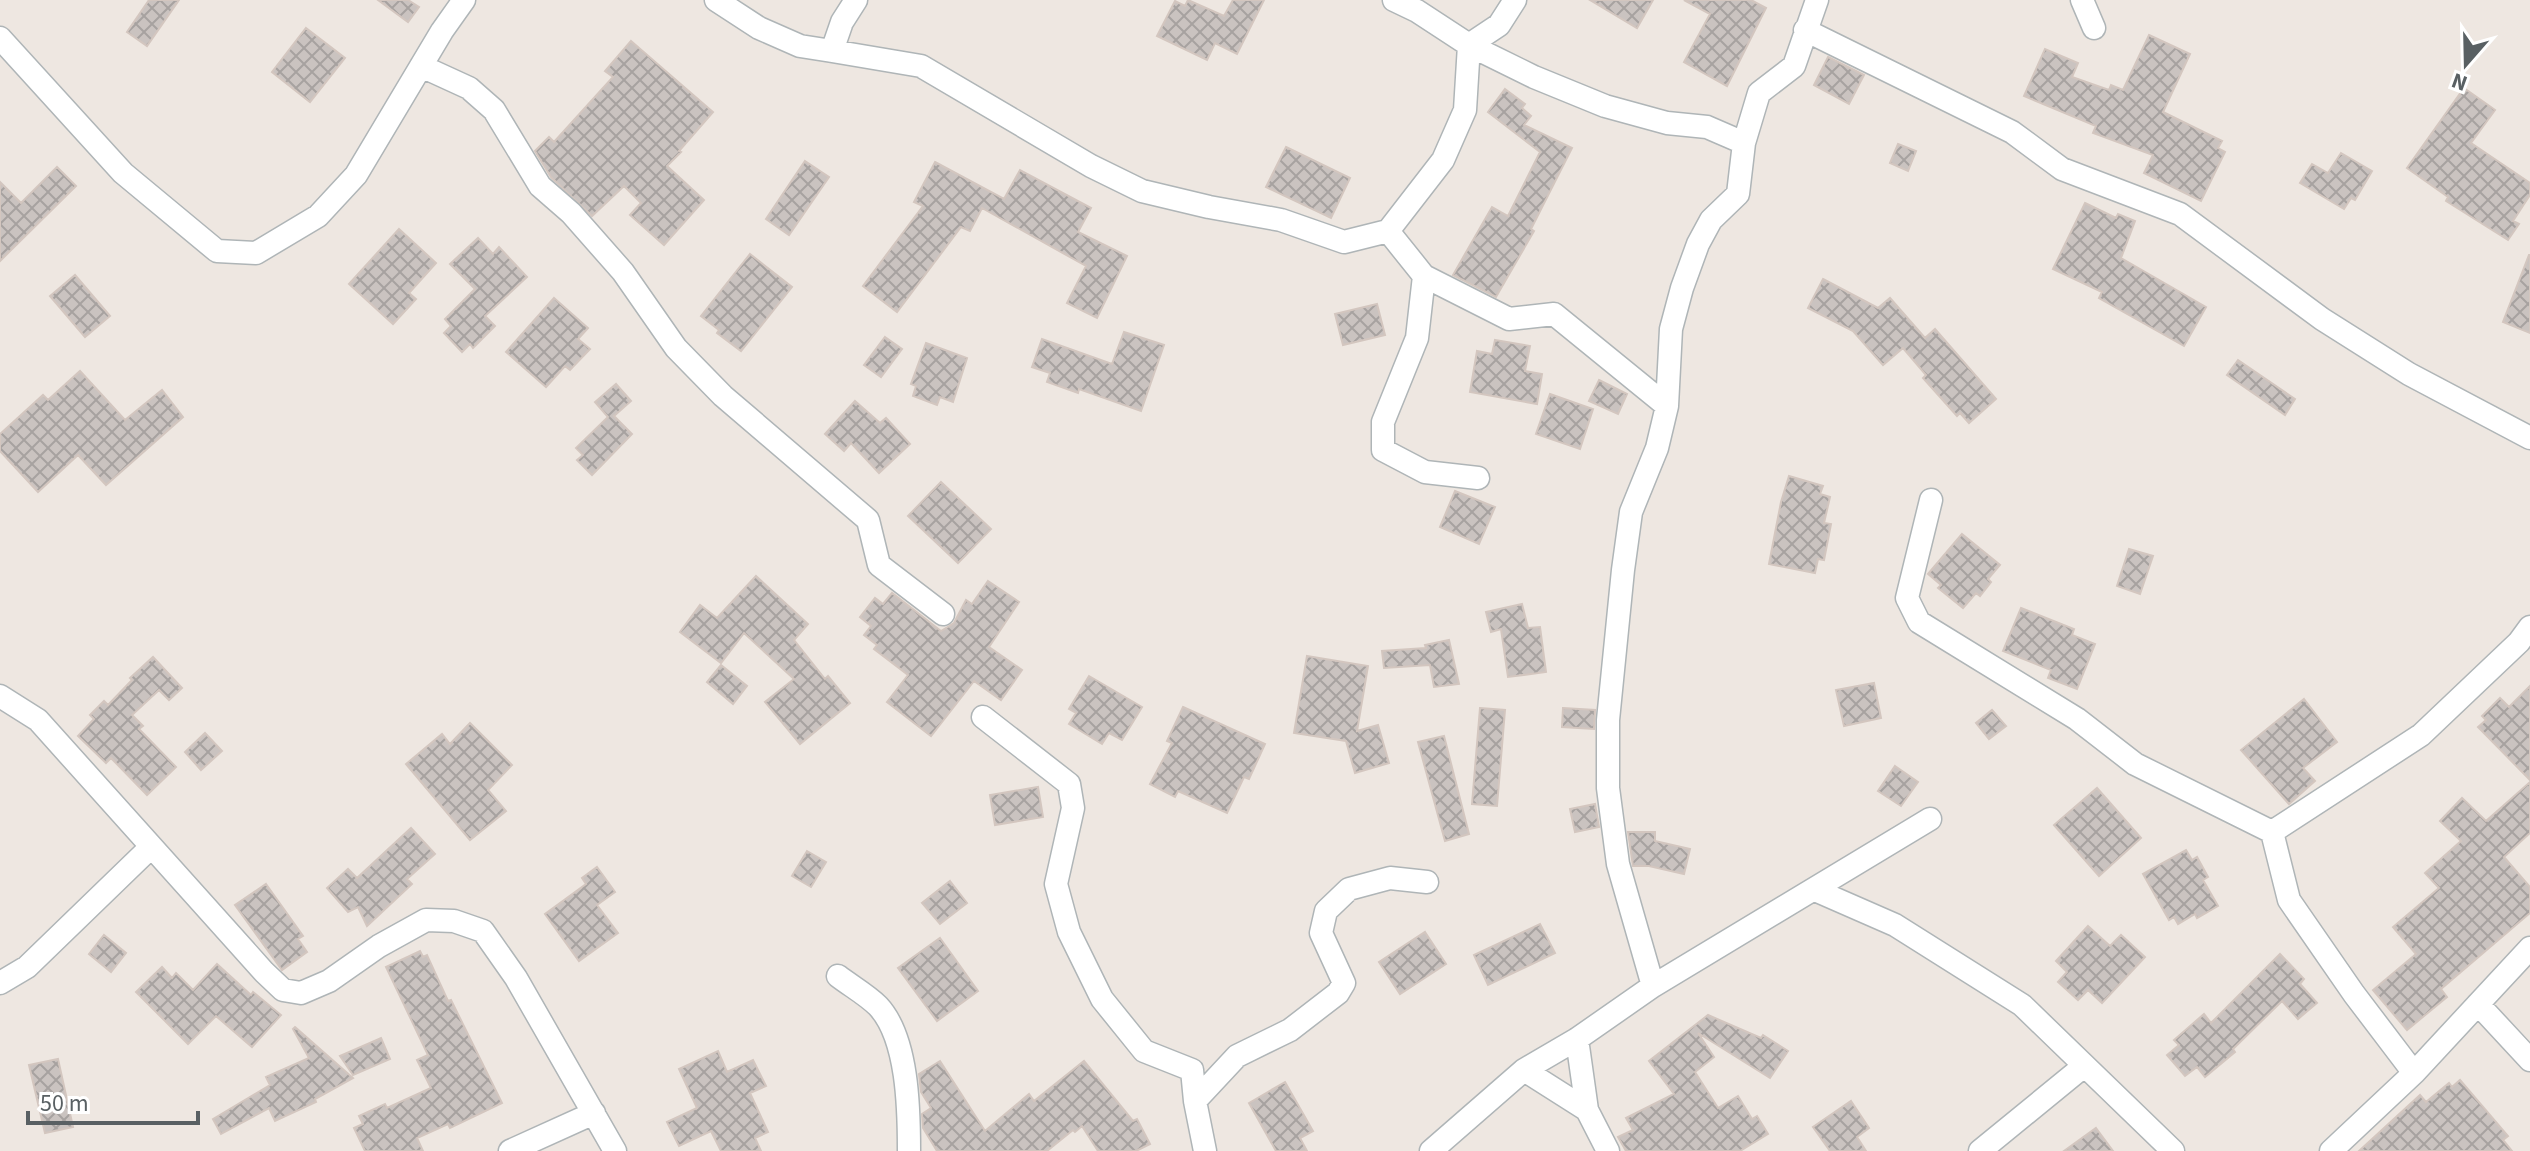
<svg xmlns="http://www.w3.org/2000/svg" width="2530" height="1151" font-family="'Source Sans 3',sans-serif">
<defs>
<pattern id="building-cross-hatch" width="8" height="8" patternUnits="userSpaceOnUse" patternTransform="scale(2)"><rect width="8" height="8" fill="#cac3c0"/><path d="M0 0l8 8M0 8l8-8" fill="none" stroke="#a7a2a0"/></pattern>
</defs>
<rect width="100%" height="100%" fill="#eee7e1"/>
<path fill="url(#building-cross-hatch)" stroke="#d3c6bf" stroke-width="2" d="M 149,0 L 179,0 L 147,46 L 127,32 Z
M 378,0 L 408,0 L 419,7 L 408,22 Z
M 1188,0 L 1224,16 L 1233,0 L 1264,0 L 1237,54 L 1215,43 L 1207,60 L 1157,36 L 1175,1 L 1185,6 Z
M 1590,0 L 1653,0 L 1637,28 Z
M 1684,0 L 1751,0 L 1766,8 L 1727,86 L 1684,62 L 1710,14 Z
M 306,28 L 345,58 L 310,102 L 272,72 Z
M 2149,35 L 2190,54 L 2163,112 L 2222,141 L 2218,148 L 2225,152 L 2201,201 L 2144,173 L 2153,155 L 2093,133 L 2096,126 L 2024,96 L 2045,49 L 2078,63 L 2072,77 L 2109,90 L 2111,85 L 2123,90 Z
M 631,41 L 713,112 L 679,151 L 681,152 L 667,166 L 704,200 L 664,245 L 630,215 L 641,203 L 624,186 L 592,216 L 551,177 L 535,151 L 549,137 L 554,142 L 613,77 L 605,71 Z
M 1828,57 L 1864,75 L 1849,104 L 1814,85 Z
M 2464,88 L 2495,110 L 2471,143 L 2530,183 L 2530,195 L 2513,221 L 2519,224 L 2508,240 L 2446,201 L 2448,197 L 2407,168 Z
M 1505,89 L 1525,104 L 1522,108 L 1531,116 L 1524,125 L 1572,148 L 1531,229 L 1534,231 L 1496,297 L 1453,275 L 1492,207 L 1508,216 L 1540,152 L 1488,112 Z
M 1898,144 L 1916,151 L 1908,171 L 1890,163 Z
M 1286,147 L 1350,178 L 1331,218 L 1266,187 Z
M 2341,153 L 2372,171 L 2355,200 L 2351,198 L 2344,209 L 2300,183 L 2312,164 L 2328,173 Z
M 805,161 L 829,177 L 789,235 L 766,219 Z
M 935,162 L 1004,199 L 1020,170 L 1091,208 L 1078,232 L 1127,256 L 1097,318 L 1067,303 L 1086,266 L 982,208 L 970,231 L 961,227 L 897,312 L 863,286 L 923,206 L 914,202 Z
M 57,167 L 76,186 L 0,261 L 0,182 L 21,203 Z
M 2085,203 L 2116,218 L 2118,214 L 2135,221 L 2121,258 L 2206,307 L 2184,346 L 2099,298 L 2102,292 L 2053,269 Z
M 399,229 L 436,263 L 409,293 L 416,299 L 393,324 L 349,284 Z
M 478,238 L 493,254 L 499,247 L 527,277 L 485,316 L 495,326 L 473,348 L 470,344 L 462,352 L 444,333 L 451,326 L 445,319 L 475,289 L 450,264 Z
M 750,254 L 792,287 L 741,351 L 717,333 L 719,330 L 701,316 Z
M 2529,255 L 2530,255 L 2530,333 L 2503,322 Z
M 75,275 L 110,316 L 85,337 L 50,296 Z
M 1823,279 L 1878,308 L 1890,298 L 1925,338 L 1935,329 L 1996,399 L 1969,423 L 1960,413 L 1957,416 L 1923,378 L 1926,375 L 1903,348 L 1883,365 L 1853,331 L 1808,308 Z
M 554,298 L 588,328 L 578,339 L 590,349 L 570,370 L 565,366 L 546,387 L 506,352 Z
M 1377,304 L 1385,335 L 1343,345 L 1335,314 Z
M 1124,332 L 1164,345 L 1141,411 L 1079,389 L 1078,393 L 1047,382 L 1050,373 L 1032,367 L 1042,339 L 1112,364 Z
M 885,337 L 902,349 L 881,377 L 864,365 Z
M 1495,340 L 1530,346 L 1525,371 L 1542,374 L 1537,404 L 1470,392 L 1477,351 L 1492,354 Z
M 926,343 L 967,358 L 953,402 L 940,397 L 937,405 L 913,396 L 916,386 L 911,384 Z
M 2238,360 L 2295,399 L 2285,415 L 2227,375 Z
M 80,371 L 125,420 L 162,390 L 183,417 L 106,485 L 78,455 L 38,492 L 0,451 L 0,434 L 43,395 L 48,400 Z
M 1599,380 L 1627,394 L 1618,414 L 1589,401 Z
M 616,384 L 631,401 L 614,416 L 632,434 L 592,475 L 577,460 L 583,455 L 576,448 L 608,417 L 595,402 Z
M 1550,394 L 1593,409 L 1580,449 L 1536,434 Z
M 855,401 L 880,423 L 886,418 L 910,444 L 879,473 L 851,443 L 844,451 L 825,434 Z
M 1789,476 L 1823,486 L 1820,494 L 1830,497 L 1824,523 L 1831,524 L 1824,560 L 1818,559 L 1815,573 L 1769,564 L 1781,502 Z
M 941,482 L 991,529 L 958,563 L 908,516 Z
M 1455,491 L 1495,507 L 1479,544 L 1440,527 Z
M 1962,534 L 2000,565 L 1988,579 L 1991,582 L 1980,596 L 1976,593 L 1963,608 L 1938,588 L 1941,585 L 1928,574 Z
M 2129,549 L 2153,556 L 2140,594 L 2117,586 Z
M 756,576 L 808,624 L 794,640 L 825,679 L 828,676 L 850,703 L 800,744 L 765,702 L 794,679 L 744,633 L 721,663 L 680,632 L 700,605 L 717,618 Z
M 988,581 L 1019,602 L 989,647 L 1022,670 L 1001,700 L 974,681 L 931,736 L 887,702 L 908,675 L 874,649 L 877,645 L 864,635 L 871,626 L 860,617 L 875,598 L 883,604 L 892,593 L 941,631 L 954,623 L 966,600 L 972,604 Z
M 1522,604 L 1528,628 L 1540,627 L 1546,672 L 1508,677 L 1501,629 L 1491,632 L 1486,612 Z
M 2021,608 L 2074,629 L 2072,635 L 2095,644 L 2077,689 L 2048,678 L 2051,670 L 2003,651 Z
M 1449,640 L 1459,684 L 1434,687 L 1430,665 L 1384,668 L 1382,651 L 1426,648 L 1425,645 Z
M 1307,656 L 1368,666 L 1357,731 L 1378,725 L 1389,763 L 1355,773 L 1346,741 L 1294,733 Z
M 153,657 L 182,688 L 169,700 L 159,690 L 132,715 L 143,726 L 139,729 L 176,767 L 147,795 L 111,758 L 106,763 L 78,736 L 94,719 L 90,715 L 104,701 L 108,705 L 132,680 L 130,678 Z
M 721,665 L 747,686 L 733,704 L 707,682 Z
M 1089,676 L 1142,707 L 1122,740 L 1109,733 L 1102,744 L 1069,724 L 1076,713 L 1069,709 Z
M 1874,683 L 1881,718 L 1844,726 L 1836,690 Z
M 2530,686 L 2530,780 L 2478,727 L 2486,720 L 2482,716 L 2500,698 L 2509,707 Z
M 2304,699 L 2337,742 L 2303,768 L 2315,781 L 2289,804 L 2241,750 Z
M 1183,707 L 1265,744 L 1249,779 L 1244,777 L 1227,813 L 1178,791 L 1175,797 L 1150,784 L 1172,743 L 1167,741 Z
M 1480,708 L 1505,710 L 1497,806 L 1472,804 Z
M 1563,708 L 1595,710 L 1594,729 L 1562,727 Z
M 1992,710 L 2006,726 L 1989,739 L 1976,723 Z
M 470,723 L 512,765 L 488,790 L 506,811 L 470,840 L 406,764 L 442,734 L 450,744 Z
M 205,733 L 222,751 L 201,770 L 185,752 Z
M 1444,736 L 1469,834 L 1445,841 L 1418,742 Z
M 1895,766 L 1918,782 L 1901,806 L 1878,791 Z
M 2530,782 L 2530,833 L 2504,857 L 2530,887 L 2530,913 L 2441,989 L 2447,997 L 2407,1030 L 2373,990 L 2416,954 L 2393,927 L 2439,888 L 2425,873 L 2461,841 L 2440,821 L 2462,798 L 2486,821 Z
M 1038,787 L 1043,817 L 995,825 L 990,795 Z
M 2097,788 L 2141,838 L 2099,876 L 2054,825 Z
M 1595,804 L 1599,827 L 1575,832 L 1570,809 Z
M 411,828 L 435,854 L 407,879 L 412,884 L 367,926 L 358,907 L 348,912 L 327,888 L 348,869 L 357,878 Z
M 1628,832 L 1655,832 L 1655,841 L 1690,849 L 1684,874 L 1649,866 L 1633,866 Z
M 2186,850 L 2192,860 L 2197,857 L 2208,877 L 2203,880 L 2218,906 L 2197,918 L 2195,914 L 2178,924 L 2174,917 L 2169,920 L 2143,874 Z
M 807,851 L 826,862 L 811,887 L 792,876 Z
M 597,867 L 615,892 L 597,905 L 618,933 L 579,961 L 545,914 L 586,884 L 582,878 Z
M 950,881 L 967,903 L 940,924 L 922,903 Z
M 266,884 L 303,936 L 298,939 L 307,952 L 282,970 L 235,905 Z
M 1540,924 L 1555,953 L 1488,985 L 1474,955 Z
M 2088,926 L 2110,946 L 2121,935 L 2145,957 L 2102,1003 L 2088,990 L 2078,1000 L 2058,982 L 2067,972 L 2056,961 Z
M 1425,932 L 1446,964 L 1400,994 L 1379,962 Z
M 104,935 L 126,953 L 111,972 L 89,954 Z
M 940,938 L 978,991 L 937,1021 L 898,968 Z
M 420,951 L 423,957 L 427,955 L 448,1001 L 451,1000 L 502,1103 L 450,1128 L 448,1124 L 417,1138 L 423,1151 L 365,1151 L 354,1128 L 363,1124 L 359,1116 L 385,1104 L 387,1108 L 431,1088 L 417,1060 L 428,1055 L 386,967 Z
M 2280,954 L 2304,979 L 2300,984 L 2317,1003 L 2298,1019 L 2282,1001 L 2233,1049 L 2235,1052 L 2205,1077 L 2197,1067 L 2185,1076 L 2167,1055 L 2179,1045 L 2174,1040 L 2204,1014 L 2211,1023 Z
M 217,964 L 251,995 L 253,992 L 281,1015 L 252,1047 L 216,1016 L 188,1044 L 136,992 L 162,967 L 172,978 L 176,973 L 193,990 Z
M 1708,1015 L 1761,1038 L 1763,1035 L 1788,1051 L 1770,1078 L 1698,1033 L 1714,1057 L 1695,1072 L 1718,1108 L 1738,1096 L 1752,1119 L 1757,1116 L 1768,1134 L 1740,1151 L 1626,1151 L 1618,1137 L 1633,1130 L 1626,1118 L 1674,1094 L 1649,1061 Z
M 295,1027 L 353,1078 L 315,1099 L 316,1102 L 275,1121 L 269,1108 L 221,1134 L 213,1119 L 270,1085 L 266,1077 L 309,1058 L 293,1029 Z
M 381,1038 L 390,1059 L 353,1075 L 340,1056 Z
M 718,1051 L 727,1072 L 753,1060 L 766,1086 L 750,1093 L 768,1132 L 755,1138 L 761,1151 L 721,1151 L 711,1131 L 679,1146 L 667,1122 L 697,1108 L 679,1069 Z
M 58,1059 L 73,1127 L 45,1133 L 29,1065 Z
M 940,1061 L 985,1131 L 1029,1094 L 1034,1101 L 1084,1061 L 1133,1121 L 1137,1119 L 1150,1144 L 1136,1151 L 1098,1151 L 1082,1126 L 1075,1132 L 1073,1130 L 1047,1151 L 937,1151 L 923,1128 L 922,1114 L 931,1108 L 921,1092 L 919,1074 Z
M 2460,1080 L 2508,1136 L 2503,1140 L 2512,1151 L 2359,1151 L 2420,1095 L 2426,1102 L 2449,1083 L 2452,1087 Z
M 1285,1082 L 1313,1131 L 1300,1138 L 1307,1151 L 1276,1151 L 1249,1103 Z
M 1851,1101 L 1869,1128 L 1857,1137 L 1866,1151 L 1830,1151 L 1813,1127 Z
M 2096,1128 L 2113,1151 L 2064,1151 Z"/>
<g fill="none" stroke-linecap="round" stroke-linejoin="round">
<defs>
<path id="minor" d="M 716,0 L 759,28 L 800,46 L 832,51 L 842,22 L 856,0
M 1394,0 L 1417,11 L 1469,45 L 1534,77 L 1605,106 L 1667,123 L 1707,127 L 1744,143 L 1759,93 L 1794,66 L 1817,0
M 2082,0 L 2094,28
M 1805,30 L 2012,132 L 2062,169 L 2180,214 L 2322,319 L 2409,374 L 2530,438
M 0,38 L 123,173 L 217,251 L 256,253 L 318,216 L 356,175 L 442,31 L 464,0
M 832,51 L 921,66 L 1091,166 L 1142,191 L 1209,207 L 1281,220 L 1344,242 L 1388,231 L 1443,160 L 1465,110 L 1469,45 L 1499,25 L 1515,0
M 421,66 L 469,88 L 494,110 L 540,186 L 571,213 L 623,272 L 676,348 L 723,396 L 868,520 L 879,565 L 943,614
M 1388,231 L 1424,276 L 1417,338 L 1383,422 L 1383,450 L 1425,472 L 1478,478
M 1424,276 L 1509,319 L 1554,314 L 1667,406
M 1931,500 L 1907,598 L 1919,622 L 2077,719 L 2135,764 L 2272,832 L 2421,735 L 2519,642 L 2530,627
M 0,696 L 38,720 L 264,972 L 283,990 L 301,993 L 329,981 L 379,946 L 426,920 L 454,921 L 483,931 L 516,978 L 615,1151
M 983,717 L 1069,784 L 1073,808 L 1056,884 L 1069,932 L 1102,999 L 1144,1051 L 1192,1070 L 1195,1101 L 1205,1151
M 2272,832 L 2289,900 L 2354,994 L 2414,1073
M 1815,890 L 1895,925 L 2022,1005 L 2173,1151
M 838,976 C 851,986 867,995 878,1006 C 908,1038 909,1109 909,1151
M 0,983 L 27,967 L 151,847
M 1653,986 L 1618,864 L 1608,788 L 1608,720 L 1623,570 L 1631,512 L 1657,448 L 1667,406 L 1671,329 L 1682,288 L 1698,244 L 1711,220 L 1738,194 L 1744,143
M 2478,1004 L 2530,1060
M 1577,1039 L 1587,1110 L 1608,1151
M 1524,1070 L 1587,1110
M 1195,1101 L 1237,1056 L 1290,1030 L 1338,993 L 1344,983 L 1321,933 L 1326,911 L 1349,889 L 1390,878 L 1427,882
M 510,1151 L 594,1113
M 1431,1151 L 1524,1070 L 1577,1039 L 1653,986 L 1930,819
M 1980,1151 L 2084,1066
M 2331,1151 L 2414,1073 L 2530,948"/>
</defs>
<use href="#minor" stroke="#afb5b7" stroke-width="25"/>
<use href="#minor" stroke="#fff" stroke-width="22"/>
</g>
<g transform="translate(2466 64) rotate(200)" stroke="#ffffff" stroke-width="6" paint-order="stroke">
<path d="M0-6L14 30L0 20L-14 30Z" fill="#596063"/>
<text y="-12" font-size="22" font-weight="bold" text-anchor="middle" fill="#596063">N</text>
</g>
<path d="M28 1111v12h170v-12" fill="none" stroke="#596063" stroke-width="4"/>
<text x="40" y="1111" font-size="24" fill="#596063" stroke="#ffffff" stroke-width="6" paint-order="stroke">50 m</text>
</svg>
